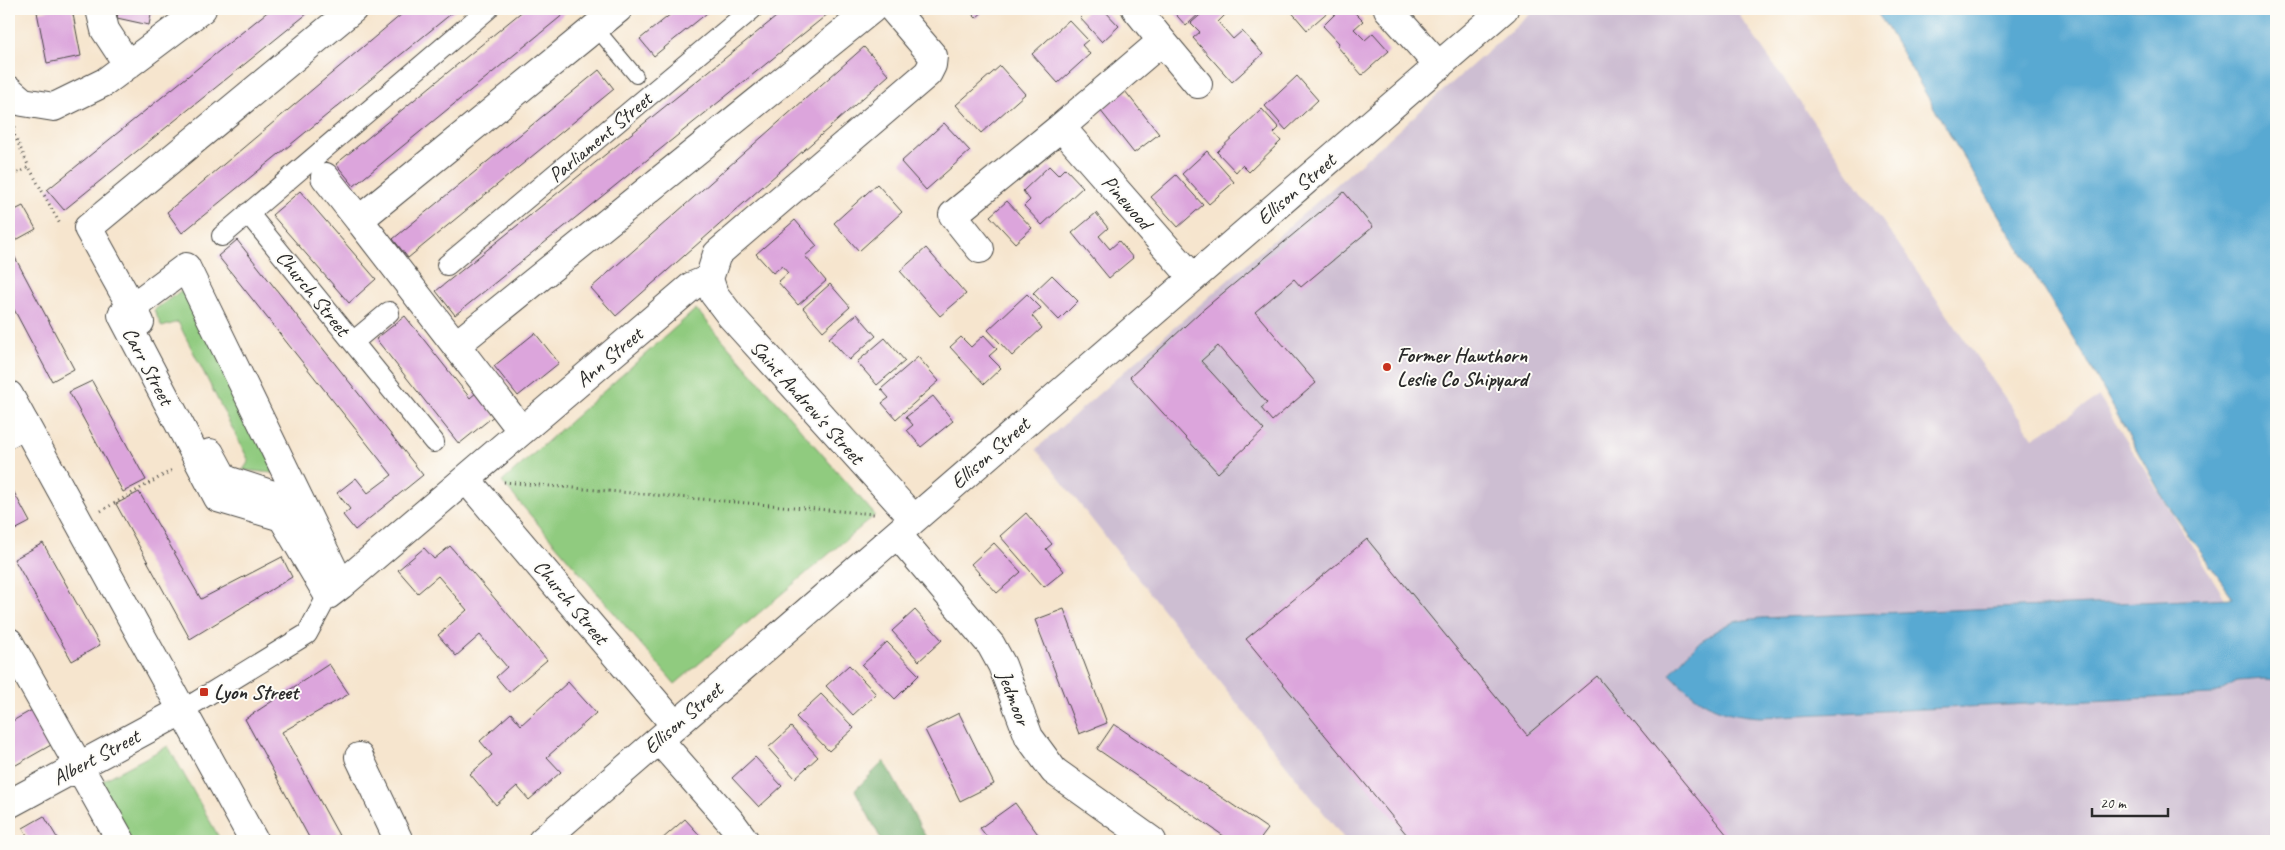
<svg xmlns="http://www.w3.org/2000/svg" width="2285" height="850" font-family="Caveat,sans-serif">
<rect width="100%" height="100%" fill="#fdfcf7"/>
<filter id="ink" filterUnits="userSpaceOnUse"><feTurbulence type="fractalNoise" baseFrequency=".02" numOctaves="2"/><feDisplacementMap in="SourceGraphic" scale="10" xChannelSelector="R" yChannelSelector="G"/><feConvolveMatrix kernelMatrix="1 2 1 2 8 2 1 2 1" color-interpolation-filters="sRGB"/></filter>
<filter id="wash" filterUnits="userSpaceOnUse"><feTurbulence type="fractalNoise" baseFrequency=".0096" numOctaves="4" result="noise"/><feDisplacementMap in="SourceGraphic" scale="20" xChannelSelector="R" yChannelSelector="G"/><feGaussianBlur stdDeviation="1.12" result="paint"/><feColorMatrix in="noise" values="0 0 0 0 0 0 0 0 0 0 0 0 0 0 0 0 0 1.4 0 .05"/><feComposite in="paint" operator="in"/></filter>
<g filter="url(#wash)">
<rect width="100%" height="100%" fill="#f6e5ce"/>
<path fill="#cdbed2" d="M 1536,9 L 1735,9 L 2033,438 L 2099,397 L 2276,680 L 2276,841 L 1346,841 L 1036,449 Z"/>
<path fill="#90cb7f" stroke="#5e7b55" d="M 182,290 L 191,296 L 282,474 L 243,470 L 249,461 L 178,322 L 162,327 L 154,310 Z
M 696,309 L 875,515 L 675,684 L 502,482 Z
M 168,746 L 221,841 L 131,841 L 100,782 Z"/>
<path fill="#74af6e" stroke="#506d4c" d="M 884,761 L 928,841 L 882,841 L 855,790 Z"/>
<path fill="#58a9d2" stroke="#426a7e" d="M 1874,9 L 2276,9 L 2276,680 L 2264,679 L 2237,681 L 2212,695 L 1760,717 C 1718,714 1701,705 1670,674 C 1687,653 1707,632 1734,622 C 1742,620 1753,619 1761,618 L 2233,598 L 2166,503 L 2087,360 L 1957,147 L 1885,24 Z"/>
<g id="blocks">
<path fill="#dca5dc" d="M 56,9 L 72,9 L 81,56 L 47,63 L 37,12 Z
M 119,9 L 152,9 L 149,25 L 117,18 Z
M 271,9 L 313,9 L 64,210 L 47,190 Z
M 408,9 L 457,9 L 182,233 L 167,212 Z
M 525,9 L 570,9 L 354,186 L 336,164 Z
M 677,9 L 712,9 L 654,56 L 640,39 Z
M 786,9 L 834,9 L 455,315 L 436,291 Z
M 967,9 L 986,9 L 976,18 Z
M 1089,9 L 1103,9 L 1119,26 L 1102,42 L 1080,18 Z
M 1171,9 L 1204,9 L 1186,26 Z
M 1207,9 L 1220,9 L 1225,15 L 1218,22 L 1233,39 L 1242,31 L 1263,54 L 1232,82 L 1193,38 L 1200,32 L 1191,23 Z
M 1289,9 L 1331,9 L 1307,30 Z
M 1340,9 L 1351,9 L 1363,21 L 1354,29 L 1365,40 L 1373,33 L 1389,51 L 1362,75 L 1337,46 L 1339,43 L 1323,26 Z
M 1069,20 L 1088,40 L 1082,45 L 1090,54 L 1058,83 L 1032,54 Z
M 864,47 L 889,75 L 616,316 L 591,288 Z
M 1000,66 L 1025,94 L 981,133 L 956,105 Z
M 599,70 L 614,89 L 408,258 L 393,239 Z
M 1297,76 L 1318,100 L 1286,130 L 1265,106 Z
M 1125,91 L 1159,134 L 1134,153 L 1100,110 Z
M 1262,109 L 1279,128 L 1274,133 L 1281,141 L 1249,172 L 1242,165 L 1236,172 L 1217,152 Z
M 944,123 L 970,151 L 926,190 L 901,162 Z
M 1207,151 L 1234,182 L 1209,204 L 1182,174 Z
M 1049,166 L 1058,175 L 1065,168 L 1083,187 L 1042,225 L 1024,206 L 1030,200 L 1023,191 Z
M 1176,175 L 1203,205 L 1178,227 L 1151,197 Z
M 877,184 L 902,212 L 859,251 L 834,223 Z
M 300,191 L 376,279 L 349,303 L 272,215 Z
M 1344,192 L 1373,227 L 1301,287 L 1294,279 L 1255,312 L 1316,383 L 1272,421 L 1261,408 L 1267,403 L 1218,346 L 1201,361 L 1264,430 L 1218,473 L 1130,377 L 1199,313 Z
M 1007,201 L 1032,228 L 1015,243 L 990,216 Z
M 23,206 L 36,229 L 9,244 L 9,213 Z
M 1096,213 L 1108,228 L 1099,236 L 1110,249 L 1119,241 L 1133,258 L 1109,278 L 1072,233 Z
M 795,220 L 817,246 L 805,256 L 826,281 L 798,305 L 778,282 L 788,273 L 782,266 L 773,273 L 756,254 Z
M 237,240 L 423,475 L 355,530 L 343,515 L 350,509 L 337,493 L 356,478 L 368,493 L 392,475 L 218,256 Z
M 9,246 L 74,369 L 52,381 L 9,300 Z
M 926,248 L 966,294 L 940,316 L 900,271 Z
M 1052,275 L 1078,301 L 1059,320 L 1033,293 Z
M 830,284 L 850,307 L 823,331 L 803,308 Z
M 1027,294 L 1041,308 L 1032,316 L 1042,328 L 1012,356 L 988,330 Z
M 857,314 L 876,336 L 849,360 L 829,338 Z
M 405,316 L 470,398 L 477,392 L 495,415 L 459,444 L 376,339 Z
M 535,333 L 559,363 L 518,396 L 494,366 Z
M 984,335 L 997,349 L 989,356 L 1001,368 L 984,384 L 950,347 L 961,337 L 971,347 Z
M 885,338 L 905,361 L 877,385 L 857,362 Z
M 918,357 L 939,381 L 896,419 L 882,403 L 889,398 L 881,389 Z
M 92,381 L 146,480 L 123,492 L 69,392 Z
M 933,396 L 953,421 L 921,447 L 907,430 L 913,425 L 906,417 Z
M 9,483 L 30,522 L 9,533 Z
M 139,492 L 201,599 L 282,557 L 292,577 L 190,639 L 116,504 Z
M 1026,513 L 1052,544 L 1046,549 L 1064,571 L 1044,587 L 1000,536 Z
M 1367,539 L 1527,735 L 1597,676 L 1732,841 L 1412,841 L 1246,639 Z
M 43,543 L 100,645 L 72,661 L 14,559 Z
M 994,543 L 1021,572 L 997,593 L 971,564 Z
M 450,546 L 547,660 L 509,692 L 496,677 L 507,667 L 480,635 L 456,656 L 438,635 L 467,610 L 438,576 L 418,593 L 398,570 L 424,548 L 434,559 Z
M 1064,609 L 1107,723 L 1079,734 L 1035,620 Z
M 915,610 L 942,640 L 919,661 L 892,631 Z
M 887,642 L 919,675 L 895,699 L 862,665 Z
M 329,664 L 349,694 L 282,732 L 342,841 L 311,841 L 245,719 Z
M 849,665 L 876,694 L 853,715 L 826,686 Z
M 568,682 L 596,713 L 547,757 L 561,772 L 529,800 L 517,786 L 496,805 L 470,774 L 492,755 L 480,741 L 511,713 L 521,725 Z
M 821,694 L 854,728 L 829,751 L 796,717 Z
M 32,710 L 51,745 L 9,769 L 9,723 Z
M 959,713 L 994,784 L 960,801 L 925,730 Z
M 1114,724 L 1268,829 L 1259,841 L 1231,841 L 1097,749 Z
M 791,727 L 818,757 L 795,778 L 768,748 Z
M 755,757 L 782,786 L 759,807 L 732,778 Z
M 1015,803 L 1043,841 L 990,841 L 980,828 Z
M 44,816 L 59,841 L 30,841 L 23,828 Z
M 685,819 L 705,841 L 662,841 L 661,840 Z"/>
</g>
</g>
<g filter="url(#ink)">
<use href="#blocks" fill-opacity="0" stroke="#494743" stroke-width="1"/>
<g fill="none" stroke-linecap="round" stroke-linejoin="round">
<defs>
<path id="service" d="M 595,27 L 636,76"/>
<path id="pedestrian" d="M 248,213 L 434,442
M 222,236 L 488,9
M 447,265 L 752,9
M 353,342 L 389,312
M 183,710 L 307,634 L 328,595"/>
<path id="minor" d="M 100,9 L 105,30 L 128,65
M 1136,9 L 1162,41 L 1061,127 L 1193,278
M 1388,9 L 1439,66
M 1162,41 L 1198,84
M 9,90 L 23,102 L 54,107 L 105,82 L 202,9
M 325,177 L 359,220 L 618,9
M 359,220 L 522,431
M 980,249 L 953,215 L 1061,127
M 709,279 L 717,254 L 928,73 L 932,65 L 933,56 L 893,9
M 709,279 L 714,294 L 730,315 L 914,519
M 140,322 L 88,228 L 353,9
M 456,345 L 872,9
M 9,433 L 25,424
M 210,453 L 224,479 L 298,503
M 466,479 L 675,725
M 897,534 L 991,645 L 1002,665 L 1029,737 L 1054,771 L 1152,841
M 341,585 L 186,267 L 122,315 L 218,498 L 282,517 L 328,595 L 341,585 L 692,286 L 709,279
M 9,642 L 121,841
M 659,740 L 731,822 L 745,841
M 359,757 L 399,841
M 9,804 L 183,710
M 542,841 L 1504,9"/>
<path id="secondary" d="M 9,395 L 254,841"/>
</defs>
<use href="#service" stroke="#494743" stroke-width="16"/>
<use href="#pedestrian" stroke="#494743" stroke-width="22"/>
<use href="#minor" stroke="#494743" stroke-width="30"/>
<use href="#secondary" stroke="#494743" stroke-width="30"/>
<path stroke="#494743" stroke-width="3" stroke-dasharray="1 4" stroke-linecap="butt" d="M 15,126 L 13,132 L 29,167
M 9,178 L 29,167 L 61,226
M 504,482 L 874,514
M 101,511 L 174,469"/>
<use href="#service" stroke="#fff" stroke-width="14"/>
<use href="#pedestrian" stroke="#fff" stroke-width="20"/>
<use href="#minor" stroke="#fff" stroke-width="28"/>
<use href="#secondary" stroke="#fff" stroke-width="28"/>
</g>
</g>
<g fill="#c8321e" stroke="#fdfcf7" stroke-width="2">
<circle cx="1387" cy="367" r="5"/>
<rect x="199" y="687" width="10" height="10" rx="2.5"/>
</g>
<g text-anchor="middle" stroke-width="4" stroke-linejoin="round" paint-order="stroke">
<g font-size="21" fill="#2b2b2b" stroke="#fdfcf7">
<text transform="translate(600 137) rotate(-40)" y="7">Parliament Street</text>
<text transform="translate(1296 189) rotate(-41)" y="7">Ellison Street</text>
<text transform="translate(1127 202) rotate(49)" y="7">Pinewood</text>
<text transform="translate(313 293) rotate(51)" y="7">Church Street</text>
<text transform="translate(609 357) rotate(-40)" y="7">Ann Street</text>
<text transform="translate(148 366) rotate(62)" y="7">Carr Street</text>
<text transform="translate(807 402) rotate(48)" y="7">Saint Andrew's Street</text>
<text transform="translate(990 453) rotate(-41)" y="7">Ellison Street</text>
<text transform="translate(571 602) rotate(50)" y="7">Church Street</text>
<text transform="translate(1014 698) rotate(69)" y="7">Jedmoor</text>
<text transform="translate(683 718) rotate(-41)" y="7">Ellison Street</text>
<text transform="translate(96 757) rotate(-28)" y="7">Albert Street</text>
</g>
<g font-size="21" font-weight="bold" fill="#2b2b2b" stroke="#fdfcf7" text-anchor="start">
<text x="1397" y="362">Former Hawthorn<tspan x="1397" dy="24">Leslie Co Shipyard</tspan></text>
<text x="214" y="699">Lyon Street</text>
</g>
</g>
<rect width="2285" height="850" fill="none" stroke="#fdfcf7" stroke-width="30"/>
<path d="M2092 808v8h76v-8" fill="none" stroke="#2b2b2b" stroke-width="2.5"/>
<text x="2100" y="808" font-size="15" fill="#2b2b2b" stroke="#fdfcf7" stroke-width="4" paint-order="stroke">20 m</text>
</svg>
